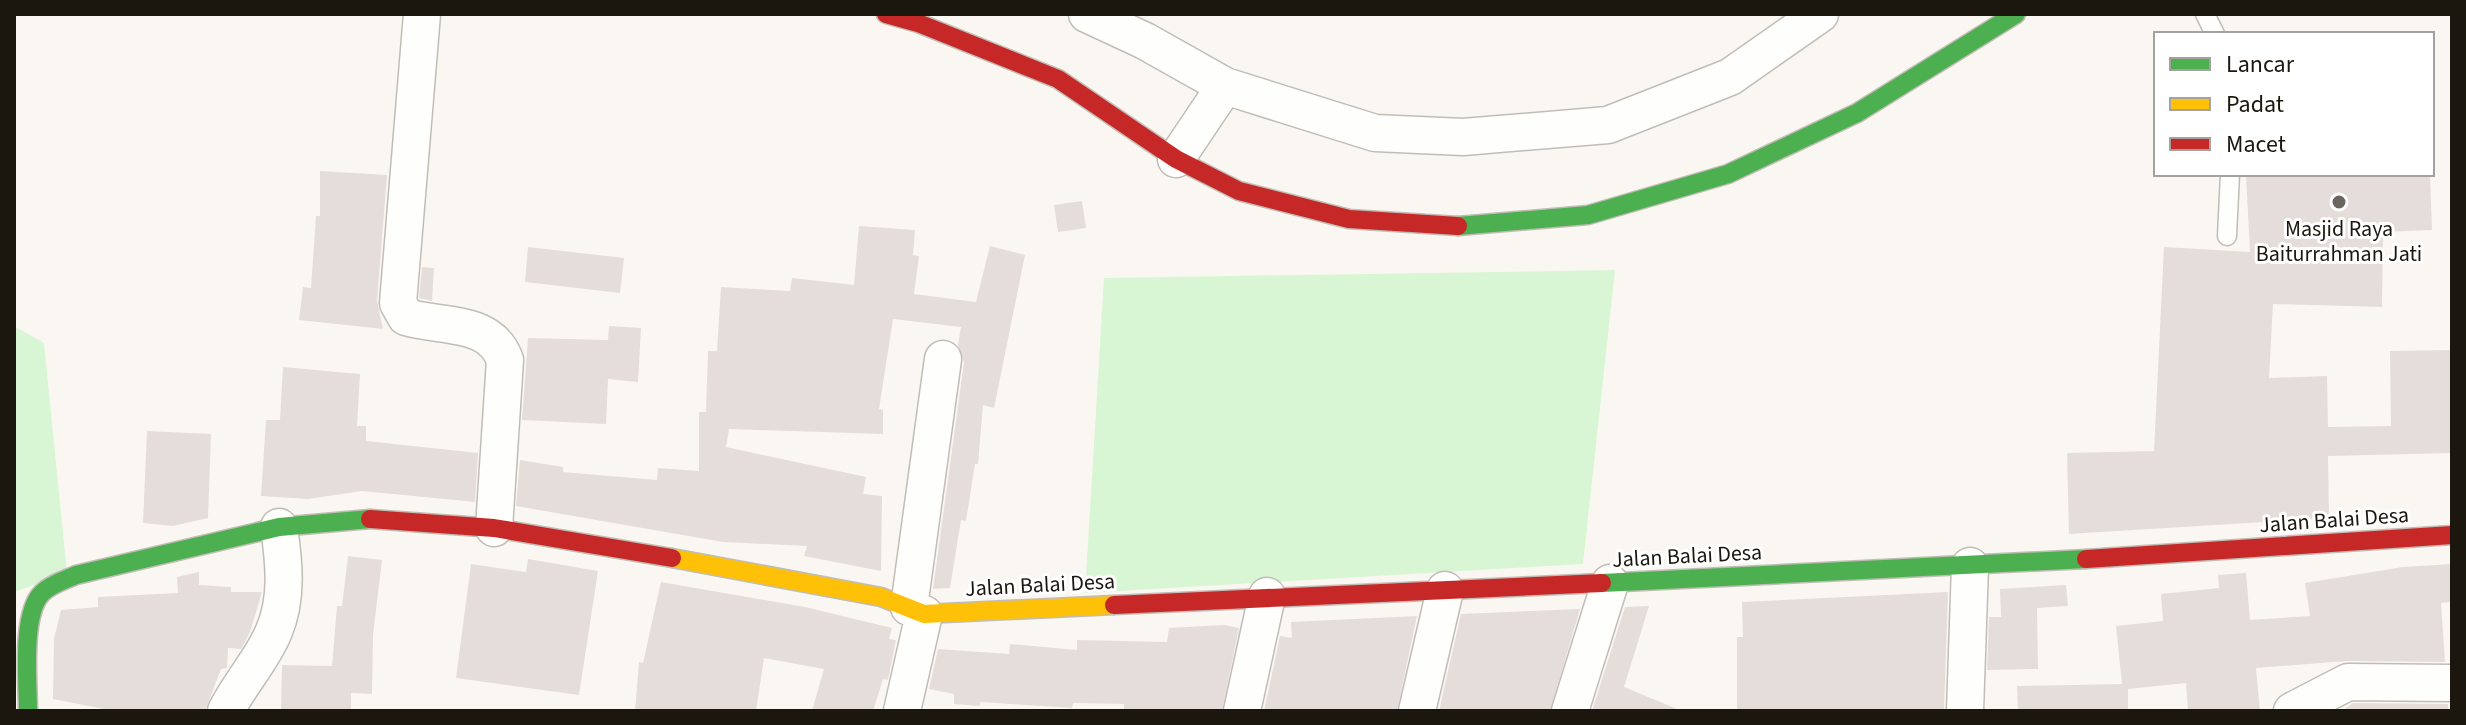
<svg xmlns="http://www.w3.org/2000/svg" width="2466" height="725" font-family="'Source Sans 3',sans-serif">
<rect width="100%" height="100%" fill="#faf7f2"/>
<path fill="#d9f6d4" d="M 1615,270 L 1583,564 L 1085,593 L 1104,278 Z
M 14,326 L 44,343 L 67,573 L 14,592 Z"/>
<path fill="#e5ddd9" d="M 320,171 L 387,175 L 377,301 L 383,329 L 299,320 L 303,287 L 311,288 L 316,216 L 320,216 Z
M 2246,174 L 2430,174 L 2432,230 L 2383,232 L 2382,307 L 2273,304 L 2269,378 L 2327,376 L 2328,427 L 2391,426 L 2390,351 L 2452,350 L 2452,453 L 2328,456 L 2329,518 L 2069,534 L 2067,453 L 2154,451 L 2164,247 L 2250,252 Z
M 1082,201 L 1086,228 L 1058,232 L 1054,205 Z
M 859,226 L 915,230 L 913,255 L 919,256 L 914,294 L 976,302 L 990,246 L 1025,255 L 994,408 L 983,405 L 978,464 L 975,464 L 966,521 L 961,520 L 950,588 L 933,589 L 964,362 L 958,345 L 961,327 L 893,319 L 879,409 L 883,410 L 883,434 L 729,429 L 726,447 L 866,477 L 863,494 L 882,496 L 881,571 L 804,556 L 807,546 L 723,542 L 516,506 L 520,460 L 563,467 L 563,472 L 657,480 L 658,468 L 699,471 L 699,412 L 706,412 L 708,351 L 717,351 L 721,287 L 790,291 L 792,278 L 854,285 Z
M 528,247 L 624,258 L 620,293 L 525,282 Z
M 422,267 L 434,268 L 432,301 L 419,298 Z
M 609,326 L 641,328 L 638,382 L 608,379 L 606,424 L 522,420 L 528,338 L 608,340 Z
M 283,367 L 360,374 L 357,426 L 366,426 L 366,441 L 478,453 L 475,502 L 362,491 L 308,499 L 261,496 L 266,420 L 280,420 Z
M 147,431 L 211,434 L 208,518 L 173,526 L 143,523 Z
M 348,556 L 382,560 L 373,635 L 372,694 L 351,693 L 351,711 L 281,711 L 282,665 L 332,666 L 337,606 L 342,606 Z
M 528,559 L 598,571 L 579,695 L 456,678 L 471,564 L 526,572 Z
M 2452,564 L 2452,602 L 2441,603 L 2445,662 L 2346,661 L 2256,668 L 2260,711 L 2188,711 L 2186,683 L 2128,689 L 2128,711 L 2018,711 L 2017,686 L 2122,684 L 2116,626 L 2163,621 L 2161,594 L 2219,588 L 2218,575 L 2246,573 L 2250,620 L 2310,616 L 2305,583 L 2403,567 Z
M 199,572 L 199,585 L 231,587 L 231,592 L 262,592 L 250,632 L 241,649 L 228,648 L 227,668 L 221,669 L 205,711 L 114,711 L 53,699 L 54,639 L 61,610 L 98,607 L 98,597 L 178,593 L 177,577 Z
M 661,582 L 805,607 L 892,628 L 889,639 L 896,640 L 888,680 L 883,679 L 873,711 L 812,711 L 824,669 L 764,658 L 756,711 L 635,711 L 639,662 L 643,663 Z
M 2066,585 L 2068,606 L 2037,608 L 2038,669 L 1987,670 L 1989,617 L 2001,617 L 2000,589 Z
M 1948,592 L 1944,711 L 1737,711 L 1737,637 L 1743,637 L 1742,602 Z
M 1649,606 L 1624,687 L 1682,711 L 1592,711 L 1625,607 Z
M 1580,609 L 1550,711 L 1439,711 L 1461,614 Z
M 1417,616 L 1397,711 L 1264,711 L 1280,636 L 1292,638 L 1291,622 Z
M 1224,625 L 1239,628 L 1222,711 L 1124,711 L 1124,704 L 1073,703 L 1072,708 L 980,702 L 980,706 L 954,704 L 954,694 L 929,689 L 938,649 L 1009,654 L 1010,644 L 1077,650 L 1077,640 L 1167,642 L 1169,628 Z
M 2353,703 L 2448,704 L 2448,711 L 2342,711 Z"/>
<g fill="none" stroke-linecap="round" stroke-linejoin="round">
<defs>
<path id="lane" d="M 2205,14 L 2215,34
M 2227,236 L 2230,174"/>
<path id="street" d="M 422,14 L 398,303 L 406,317 C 443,328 490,319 505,360 L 494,528
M 1087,14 L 1145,41 L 1225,86 L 1375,133 L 1463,137 L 1608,125 L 1730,77 L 1820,14
M 1176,159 L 1225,86
M 909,607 L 943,359
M 226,711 C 240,683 262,660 274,631 C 288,598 284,562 279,527
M 902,711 L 924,614
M 1242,711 L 1267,596
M 1417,711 L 1445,590
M 1570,711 L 1610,583
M 1965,711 L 1970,566
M 2292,711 L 2348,682 L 2452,683"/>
<path id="fast" d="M 1458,226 L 1588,215 L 1728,174 L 1857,113 L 2016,14
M 1602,583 L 2086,559
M 28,711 C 28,682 21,614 42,593 C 51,584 65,580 76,575 L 279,527 L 370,519"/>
<path id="slow" d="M 672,558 L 881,597 L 924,614 L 1114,605"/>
<path id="jam" d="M 886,14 L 918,23 L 1058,79 L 1176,159 L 1239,191 L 1349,219 L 1458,226
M 370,519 L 494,528 L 672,558
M 2086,559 L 2452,535
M 1114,605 L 1602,583"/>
</defs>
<use href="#lane" stroke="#c1bdb6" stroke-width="21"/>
<use href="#street" stroke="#c1bdb6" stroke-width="39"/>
<use href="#fast" stroke="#c1bdb6" stroke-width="21"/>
<use href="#slow" stroke="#c1bdb6" stroke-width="21"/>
<use href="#jam" stroke="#c1bdb6" stroke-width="21"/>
<use href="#lane" stroke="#fefefd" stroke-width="18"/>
<use href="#street" stroke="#fefefd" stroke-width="36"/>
<use href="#fast" stroke="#4caf50" stroke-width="18"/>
<use href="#slow" stroke="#ffc107" stroke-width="18"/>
<use href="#jam" stroke="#c62828" stroke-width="18"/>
</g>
<circle fill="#6a655e" stroke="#fff" stroke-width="3" cx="2339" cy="202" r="8"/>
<g text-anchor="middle" stroke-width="6" stroke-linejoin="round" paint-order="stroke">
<g font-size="22" fill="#1c170e" stroke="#fff">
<text x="2339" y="236">Masjid Raya<tspan x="2339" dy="25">Baiturrahman Jati</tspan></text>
</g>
<g font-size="22" fill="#1c170e" stroke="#fff">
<text transform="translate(2334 519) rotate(-4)" y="8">Jalan Balai Desa</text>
<text transform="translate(1687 555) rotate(-3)" y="8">Jalan Balai Desa</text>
<text transform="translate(1040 584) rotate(-3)" y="8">Jalan Balai Desa</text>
</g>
</g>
<rect width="2466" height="725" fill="none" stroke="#1c170e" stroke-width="32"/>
<rect x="2154" y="32" width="280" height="144" fill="#ffffff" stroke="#a4a29f" stroke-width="2"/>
<rect x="2170" y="58" width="40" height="12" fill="#4caf50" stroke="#a4a29f" stroke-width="2"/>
<text x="2226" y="72" font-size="24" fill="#1c170e">Lancar</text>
<rect x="2170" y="98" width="40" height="12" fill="#ffc107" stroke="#a4a29f" stroke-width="2"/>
<text x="2226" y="112" font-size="24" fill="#1c170e">Padat</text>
<rect x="2170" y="138" width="40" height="12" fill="#c62828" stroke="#a4a29f" stroke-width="2"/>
<text x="2226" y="152" font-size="24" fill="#1c170e">Macet</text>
</svg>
